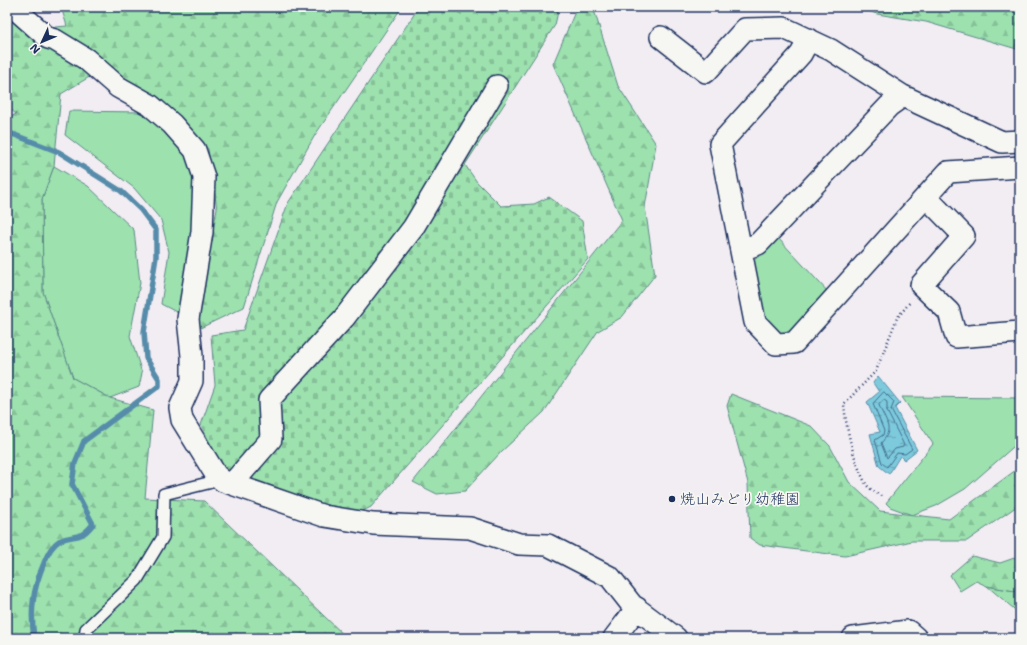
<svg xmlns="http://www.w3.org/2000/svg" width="1027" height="645" font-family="'Shantell Sans','Klee One',sans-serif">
<defs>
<pattern id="forest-firs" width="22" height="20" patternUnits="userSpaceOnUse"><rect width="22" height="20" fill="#9ce1ae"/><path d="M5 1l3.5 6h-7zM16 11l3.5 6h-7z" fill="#86c198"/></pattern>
<pattern id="cemetery-stones" width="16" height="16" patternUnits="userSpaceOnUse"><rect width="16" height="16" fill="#9ce1ae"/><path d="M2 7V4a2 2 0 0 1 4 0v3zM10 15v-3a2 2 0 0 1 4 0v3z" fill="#86c198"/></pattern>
<pattern id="water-ripples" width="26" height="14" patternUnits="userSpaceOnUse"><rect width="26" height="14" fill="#7dcadc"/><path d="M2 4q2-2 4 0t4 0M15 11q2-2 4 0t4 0" fill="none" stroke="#66a4b6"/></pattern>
</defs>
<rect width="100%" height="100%" fill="#f2edf3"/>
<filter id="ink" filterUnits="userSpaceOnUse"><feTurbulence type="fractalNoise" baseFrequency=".025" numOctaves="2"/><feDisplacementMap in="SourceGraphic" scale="8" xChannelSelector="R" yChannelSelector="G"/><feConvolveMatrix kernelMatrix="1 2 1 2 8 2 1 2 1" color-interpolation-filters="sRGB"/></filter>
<g filter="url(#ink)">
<path fill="#9ce1ae" stroke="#5c8886" d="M 69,111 L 142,112 L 158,122 L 183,150 L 196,184 L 184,316 L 161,304 L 169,252 L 161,220 L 134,188 L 65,135 Z
M 54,166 L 88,186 L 134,230 L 140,283 L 130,336 L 142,373 L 139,387 L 110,398 L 73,378 L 43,292 L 42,199 Z
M 778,238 L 829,293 L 792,338 L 778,337 L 762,320 L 750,264 Z
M 902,397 L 1020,398 L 1020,441 L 965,489 L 936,506 L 912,515 L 890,507 L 886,503 L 933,444 Z
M 987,586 L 1020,592 L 1020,614 Z"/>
<path fill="url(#forest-firs)" stroke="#5c8886" d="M 61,7 L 402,7 L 315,135 L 277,202 L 244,307 L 196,330 L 198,307 L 217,209 L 208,149 L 160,98 L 106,67 L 61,94 L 54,166 L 42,199 L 43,292 L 73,378 L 110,398 L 153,410 L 145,498 L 204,501 L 347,638 L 7,638 L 7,119 L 16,114 L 7,106 L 7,15 L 22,30 L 67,26 Z
M 577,7 L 593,7 L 618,86 L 656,144 L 645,207 L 655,275 L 622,317 L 598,331 L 544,412 L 502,451 L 465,491 L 437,494 L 413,482 L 622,220 L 553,64 Z
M 857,7 L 1020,7 L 1020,50 L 926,22 L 877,14 Z
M 731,394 L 811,426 L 830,446 L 849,482 L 880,511 L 949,519 L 1020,467 L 1020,504 L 967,541 L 912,541 L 845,556 L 760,545 L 750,538 L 748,483 L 727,406 Z
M 972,556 L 1000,563 L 1020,556 L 1020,592 L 987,586 L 976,581 L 960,591 L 950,575 Z"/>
<path fill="url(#cemetery-stones)" stroke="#5c8886" d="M 419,7 L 559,7 L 555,25 L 465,165 L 477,182 L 501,206 L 534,204 L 549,197 L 582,221 L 588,259 L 371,507 L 357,514 L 263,486 L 224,472 L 201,425 L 215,385 L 211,335 L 243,330 L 288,203 Z"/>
<path fill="url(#water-ripples)" stroke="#568caa" d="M 878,376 L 900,403 L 895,408 L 917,450 L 904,460 L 900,456 L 889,474 L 879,466 L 870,434 L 880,432 L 867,402 L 879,392 L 873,383 Z"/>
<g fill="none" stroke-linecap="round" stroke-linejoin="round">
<path stroke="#426d90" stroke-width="1" d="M 884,392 L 894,402 L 891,410 L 912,449 L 905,454 L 897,453 L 887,467 L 882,463 L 875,440 L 883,435 L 884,431 L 873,404 Z
M 884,400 L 887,402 L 887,411 L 904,445 L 903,447 L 895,449 L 887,458 L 881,443 C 895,428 885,422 879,405 Z"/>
<path stroke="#568caa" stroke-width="5.5" d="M 7,132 L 59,152 L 121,191 L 141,210 L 156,230 L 156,257 L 144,332 L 146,358 L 159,379 L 159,386 L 84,441 L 75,463 L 72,484 L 93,524 C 79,542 75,533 59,541 C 51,546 47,555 44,563 C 33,589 30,610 34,638"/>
<defs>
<path id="service" d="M 85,638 L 86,629 L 137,580 L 163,537 L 164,494 L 208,483 L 216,475"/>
<path id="minor" d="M 13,7 L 48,38 L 55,40 L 86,59 L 118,87 L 150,105 L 172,124 L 195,150 L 204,177 L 202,232 L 188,319 L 192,356 L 192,381 L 180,408 L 182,420 L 216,475 L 223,481 L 324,516 L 373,524 L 470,528 L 519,544 L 548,545 L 610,577 L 632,605 L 676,638
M 661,37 L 706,72 L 745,29 L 784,28 L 831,50 L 903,96 L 1002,142 L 1020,141
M 809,39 L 801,54 L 720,144 L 755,322 L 776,344 L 794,343 L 948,172 L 1020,167
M 926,197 L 964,236 L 921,285 L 949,312 L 956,337 L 1020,332
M 741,250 L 758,244 L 889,106 L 903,96
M 232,484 L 271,439 L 269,400 L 344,318 L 413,228 L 497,86
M 614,638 L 637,608
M 853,638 L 908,631 L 916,638"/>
</defs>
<use href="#service" stroke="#1b2f5e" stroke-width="14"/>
<use href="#minor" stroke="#1b2f5e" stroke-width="24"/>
<path stroke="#1b2f5e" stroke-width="2.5" stroke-dasharray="1 3" stroke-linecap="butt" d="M 881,496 C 877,493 869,489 866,484 C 854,462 846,429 844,404 L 876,371 L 897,318 L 911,301"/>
<use href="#service" stroke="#f6f6f2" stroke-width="11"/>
<use href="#minor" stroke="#f6f6f2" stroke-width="21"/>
</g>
</g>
<circle fill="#1b2f5e" stroke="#f6f6f2" stroke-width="1.5" cx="672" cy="499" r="4"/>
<g text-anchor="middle" stroke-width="3.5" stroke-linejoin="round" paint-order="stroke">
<g font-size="15" fill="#1b2f5e" stroke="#f6f6f2" text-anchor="start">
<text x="680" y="504">焼山みどり幼稚園</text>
</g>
</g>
<rect width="1027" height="645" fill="none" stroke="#f6f6f2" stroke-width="24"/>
<rect x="12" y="12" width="1003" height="621" fill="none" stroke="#1b2f5e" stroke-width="1.5" filter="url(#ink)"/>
<g transform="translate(42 42) rotate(226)" stroke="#f6f6f2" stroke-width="3" paint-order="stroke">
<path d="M0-3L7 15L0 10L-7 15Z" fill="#1b2f5e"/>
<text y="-6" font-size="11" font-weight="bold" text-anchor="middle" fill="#1b2f5e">N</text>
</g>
</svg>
